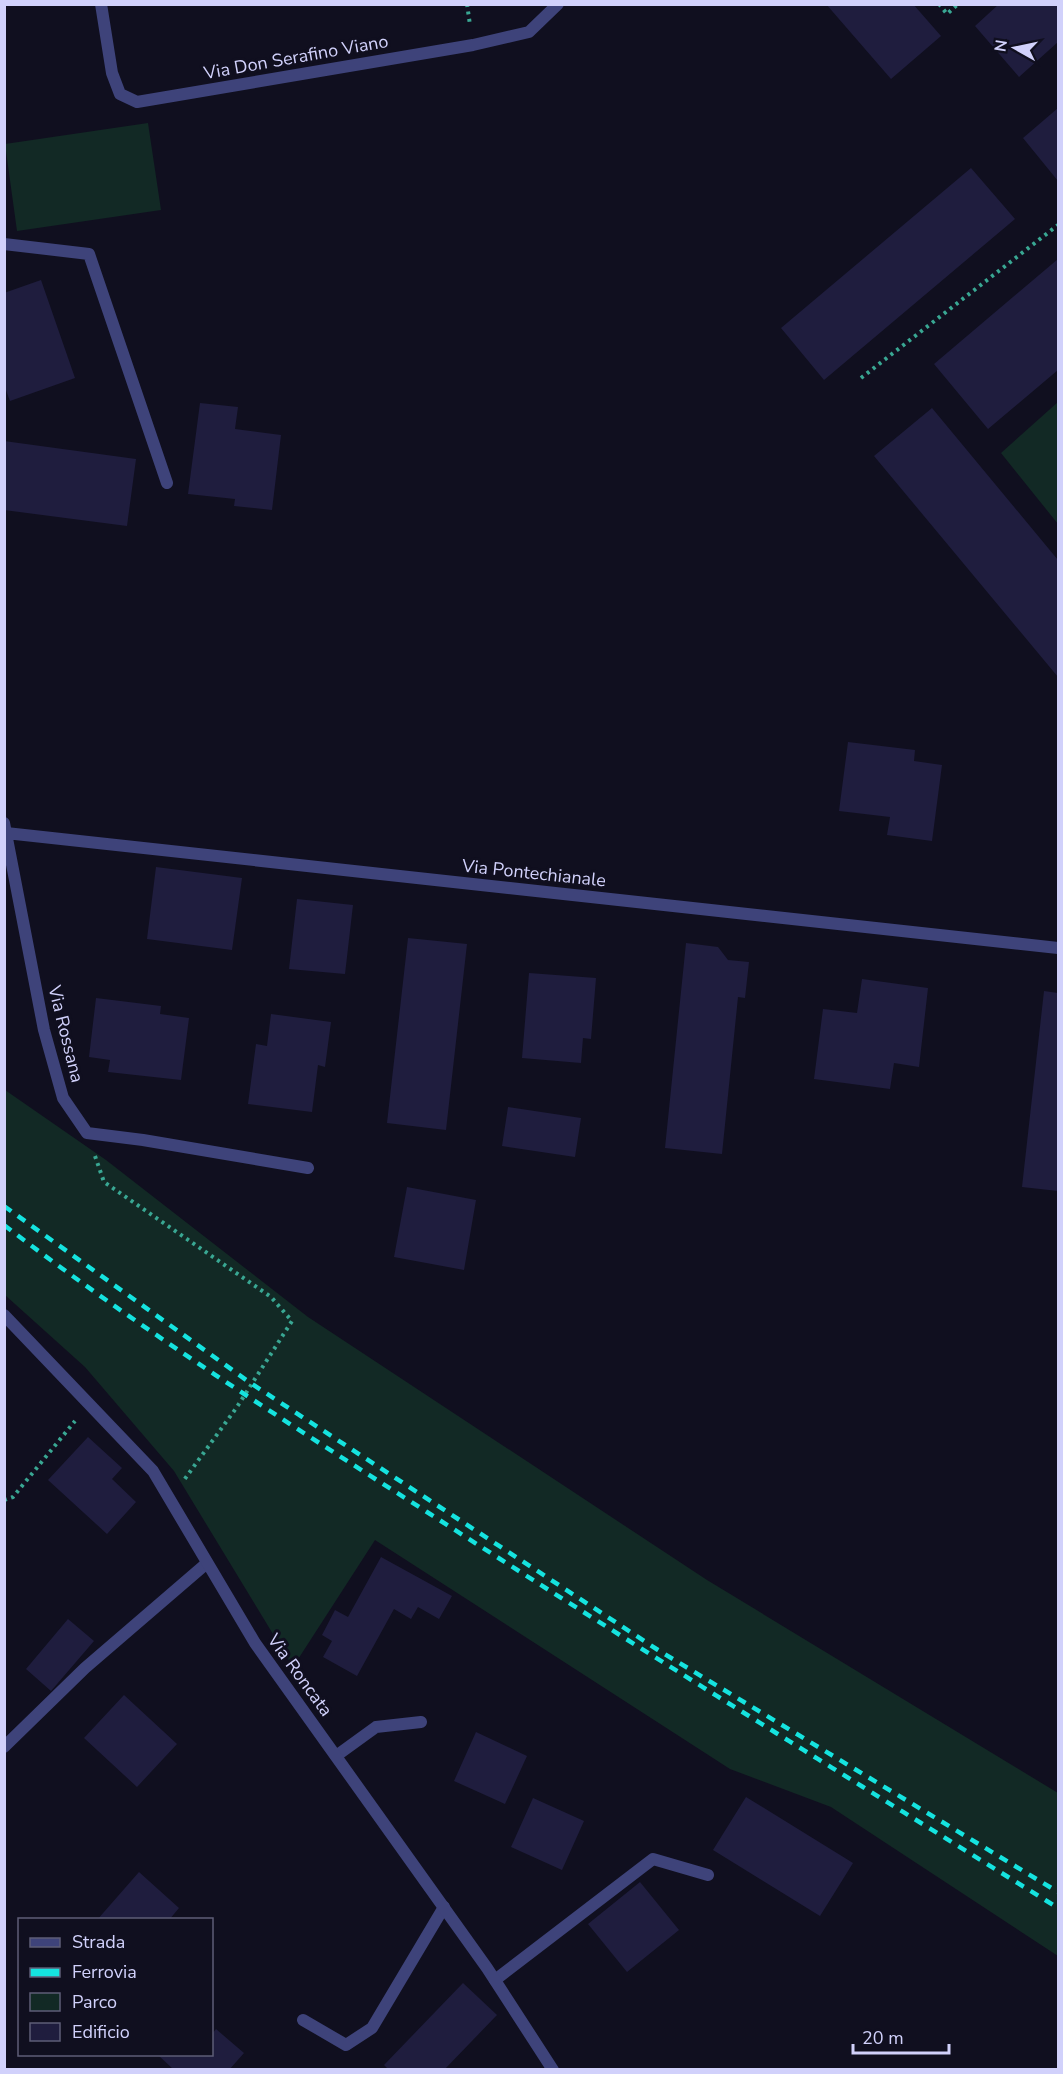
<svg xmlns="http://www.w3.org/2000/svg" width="1063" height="2074" font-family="'Nunito Sans',sans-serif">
<rect width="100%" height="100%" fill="#100f1f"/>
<path fill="#122925" d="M 148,123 L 161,210 L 17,231 L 5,144 Z
M 1058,402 L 1058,524 L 1001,453 Z
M 5,1090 L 106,1160 L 308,1317 L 707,1580 L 1058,1793 L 1058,1956 L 831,1807 L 730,1769 L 375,1540 L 293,1667 L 174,1471 L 85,1367 L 5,1295 Z"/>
<path fill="#1f1d3e" d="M 826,4 L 913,4 L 941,36 L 891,79 Z
M 999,4 L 1058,4 L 1058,42 L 1019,77 L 975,26 Z
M 1058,108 L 1058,181 L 1023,138 Z
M 971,168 L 1015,219 L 824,380 L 781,328 Z
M 1058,259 L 1058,370 L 988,429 L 934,364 Z
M 41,280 L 75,378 L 10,401 L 4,385 L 4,293 Z
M 200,403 L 238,407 L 235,429 L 281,435 L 272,510 L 234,506 L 235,499 L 188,494 Z
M 932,408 L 1058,560 L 1058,677 L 874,456 Z
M 4,441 L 136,459 L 127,526 L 4,510 Z
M 848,742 L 915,750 L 914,761 L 942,765 L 932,841 L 887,835 L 890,817 L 839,811 Z
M 156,867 L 242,878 L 232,950 L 147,939 Z
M 297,899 L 353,905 L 345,974 L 289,969 Z
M 408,938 L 467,944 L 446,1130 L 387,1123 Z
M 686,943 L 718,947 L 728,960 L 749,962 L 745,998 L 738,997 L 722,1154 L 665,1148 Z
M 529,973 L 596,978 L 591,1039 L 583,1038 L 581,1063 L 522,1058 Z
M 862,979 L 928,988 L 919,1067 L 894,1063 L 890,1089 L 814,1079 L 823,1009 L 857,1013 Z
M 1044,991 L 1058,993 L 1058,1191 L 1022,1187 Z
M 96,998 L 161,1006 L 160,1014 L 189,1018 L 181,1080 L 108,1072 L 110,1060 L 89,1057 Z
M 271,1014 L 331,1022 L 325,1067 L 318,1065 L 312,1112 L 248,1104 L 256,1044 L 267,1046 Z
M 508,1107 L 581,1118 L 575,1157 L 502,1146 Z
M 407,1187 L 476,1200 L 464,1270 L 394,1257 Z
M 88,1437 L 122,1468 L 112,1479 L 136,1502 L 107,1534 L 48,1480 Z
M 381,1557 L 452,1596 L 439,1619 L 418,1607 L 411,1619 L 394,1609 L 357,1676 L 323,1657 L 332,1641 L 322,1635 L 335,1610 L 348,1617 Z
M 68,1619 L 94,1641 L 51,1691 L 26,1669 Z
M 124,1695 L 177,1744 L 137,1787 L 84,1738 Z
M 476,1732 L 527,1756 L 505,1804 L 454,1781 Z
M 746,1797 L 853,1863 L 820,1916 L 713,1850 Z
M 533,1798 L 584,1821 L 562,1870 L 511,1847 Z
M 139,1872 L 179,1908 L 169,1920 L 97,1920 Z
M 640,1882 L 679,1930 L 627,1972 L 588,1924 Z
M 463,1983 L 497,2015 L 444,2070 L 389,2070 L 384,2065 Z
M 216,2029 L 244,2053 L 229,2070 L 174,2070 L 157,2054 L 212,2054 L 212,2034 Z"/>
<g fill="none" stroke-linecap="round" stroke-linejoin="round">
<path stroke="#39a793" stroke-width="4" stroke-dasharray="3 4.5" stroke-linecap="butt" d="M 467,4 L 470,25
M 939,4 L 947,14 L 958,4
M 861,378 L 1058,225
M 95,1156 L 104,1182 L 271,1297 L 292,1321 L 237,1407 L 184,1480
M 4,1500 L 13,1497 L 75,1421"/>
<path stroke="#3e437a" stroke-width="12" d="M 4,244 L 89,254 L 167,483
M 4,1747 L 85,1668 L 207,1563
M 336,1756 L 376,1727 L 421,1722
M 495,1980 L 653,1859 L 708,1875
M 303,2020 L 346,2045 L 372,2028 L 444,1907"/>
<path stroke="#3e437a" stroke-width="12" d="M 101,4 L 112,73 L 120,94 L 137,102 L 473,45 L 529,32 L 558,4
M 4,823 L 44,1030 L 63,1098 L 87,1133 L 143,1140 L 308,1168
M 6,833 L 1058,948
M 4,1315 L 153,1471 L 255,1643 L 487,1968 L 553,2070"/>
<path stroke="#15e3df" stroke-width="4.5" stroke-dasharray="9 8" stroke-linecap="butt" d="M 4,1206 L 249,1382 L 658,1650 L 1058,1892
M 4,1225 C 140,1329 283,1420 427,1512 C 636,1647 847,1777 1058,1908"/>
</g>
<g text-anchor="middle" stroke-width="6" stroke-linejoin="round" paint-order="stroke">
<g font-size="18" fill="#d1d1fb" stroke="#100f1f">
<text transform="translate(296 57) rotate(-10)" y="6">Via Don Serafino Viano</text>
<text transform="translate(534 873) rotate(6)" y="6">Via Pontechianale</text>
<text transform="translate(66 1034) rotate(76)" y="6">Via Rossana</text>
<text transform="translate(300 1675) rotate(54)" y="6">Via Roncata</text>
</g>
</g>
<rect width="1063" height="2074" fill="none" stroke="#d1d1fb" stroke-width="12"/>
<rect x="18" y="1918" width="195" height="138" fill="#100f1f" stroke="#5d5d77" stroke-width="1.5"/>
<rect x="30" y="1938" width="30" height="9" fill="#3e437a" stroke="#5d5d77" stroke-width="1.5"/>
<text x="72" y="1948" font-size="18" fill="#d1d1fb">Strada</text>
<rect x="30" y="1968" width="30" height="9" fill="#15e3df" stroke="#5d5d77" stroke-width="1.5"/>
<text x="72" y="1978" font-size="18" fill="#d1d1fb">Ferrovia</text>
<rect x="30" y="1993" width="30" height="18" fill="#122925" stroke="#5d5d77" stroke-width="1.5"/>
<text x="72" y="2008" font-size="18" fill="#d1d1fb">Parco</text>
<rect x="30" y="2023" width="30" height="18" fill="#1f1d3e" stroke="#5d5d77" stroke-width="1.5"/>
<text x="72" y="2038" font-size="18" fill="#d1d1fb">Edificio</text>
<g transform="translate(1015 48) rotate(279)" stroke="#100f1f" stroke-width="4.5" paint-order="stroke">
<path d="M0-4.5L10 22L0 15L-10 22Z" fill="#d1d1fb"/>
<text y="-9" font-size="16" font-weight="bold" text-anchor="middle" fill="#d1d1fb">N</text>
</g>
<path d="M853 2044v9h96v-9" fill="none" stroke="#d1d1fb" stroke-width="3"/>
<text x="862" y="2044" font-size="18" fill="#d1d1fb" stroke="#100f1f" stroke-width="4.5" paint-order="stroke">20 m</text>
</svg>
